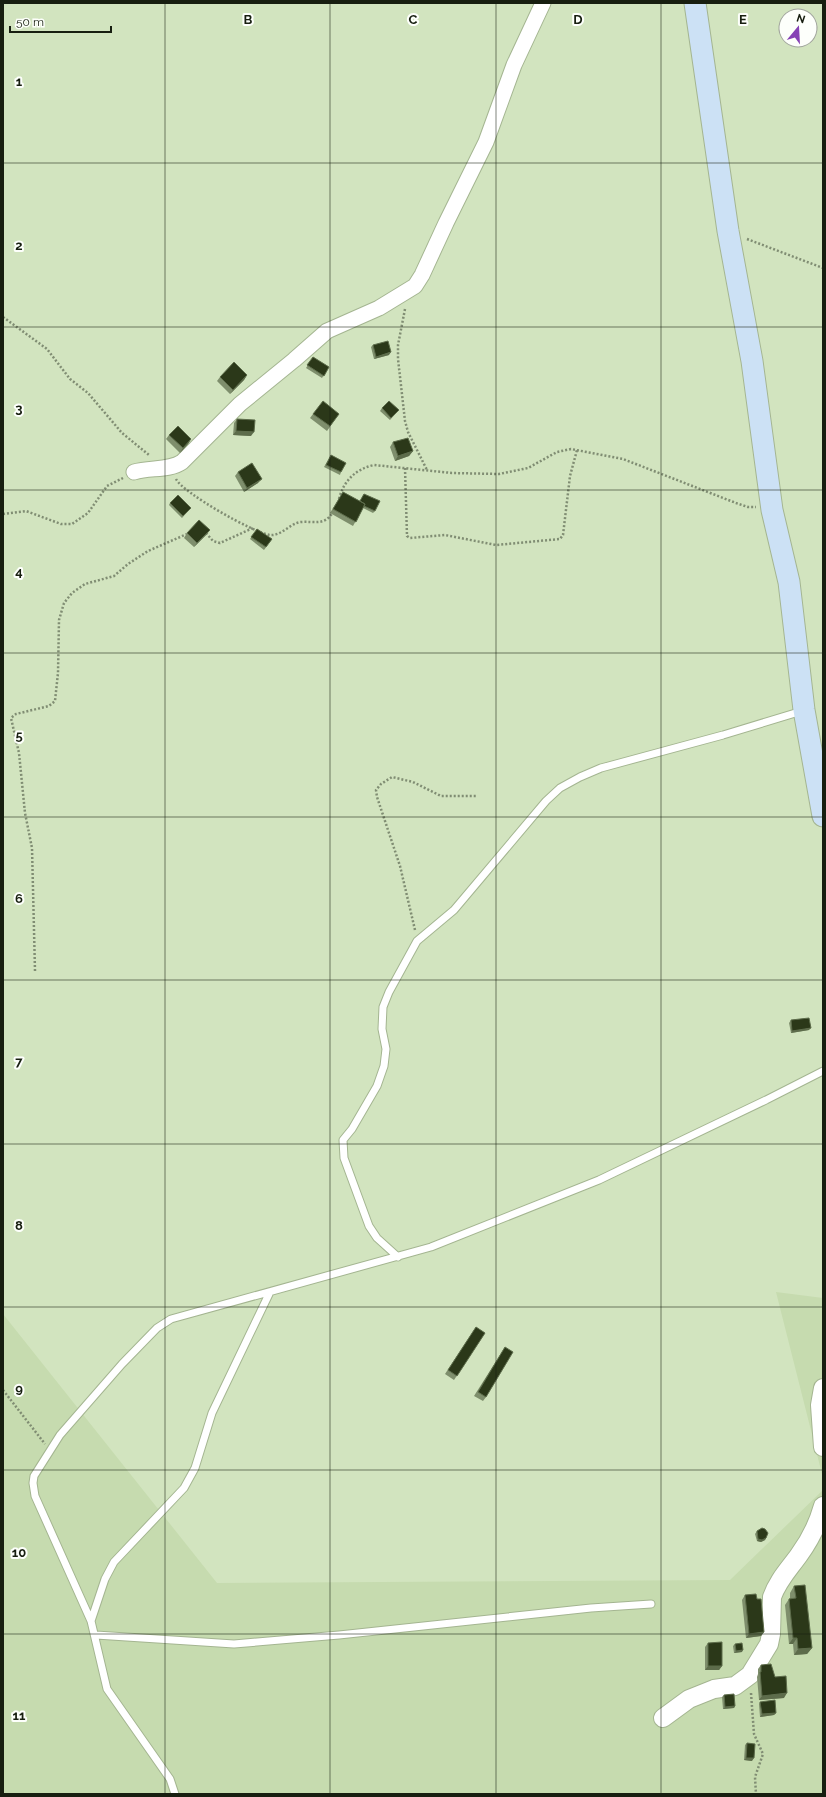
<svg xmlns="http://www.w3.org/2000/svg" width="826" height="1797" font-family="Raleway,sans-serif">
<rect width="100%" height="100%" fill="#d2e4bf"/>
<path fill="#c6dbaf" d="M 776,1292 L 823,1298 L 823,1478 Z
M 3,1314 L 217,1583 L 730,1580 L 823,1490 L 823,1794 L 3,1794 Z"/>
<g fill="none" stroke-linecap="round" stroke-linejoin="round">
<defs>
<path id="service" d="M 398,1257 L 377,1238 L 369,1226 L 344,1158 L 343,1140 L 352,1129 L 377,1086 L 384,1066 L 386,1049 L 382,1029 L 383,1007 L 389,992 L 417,941 L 454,910 L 546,801 L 560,788 L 580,777 L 601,768 L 723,735 L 802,711
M 91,1621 L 105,1579 L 114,1562 L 184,1488 L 195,1468 L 212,1413 L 270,1292
M 96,1635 L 234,1644 L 339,1635 L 591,1608 L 651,1604
M 175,1794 L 170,1779 L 107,1689 L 91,1621 L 35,1496 L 33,1483 L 34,1476 L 60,1435 L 122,1364 L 157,1328 L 171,1319 L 431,1247 L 599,1180 L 766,1100 L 823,1071"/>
<path id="minor" d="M 134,472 C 150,467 169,471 182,462 L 240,404 L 294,360 L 327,331 L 379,308 L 415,286 L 422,275 L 446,223 L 486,142 L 514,65 L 543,3"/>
<path id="tertiary" d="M 823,1388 L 820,1405 L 823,1447
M 663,1718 L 689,1699 L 714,1689 L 735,1686 L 750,1675 L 769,1644 L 771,1634 L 772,1597 C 778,1580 789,1569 799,1555 C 810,1540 818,1524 823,1506"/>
<path id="secondary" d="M 695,3 L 728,231 L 752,361 L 772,510 L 789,582 L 804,710 L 823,816"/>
</defs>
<use href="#service" stroke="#a4b591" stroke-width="9"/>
<use href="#minor" stroke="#a4b591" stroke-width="17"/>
<use href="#tertiary" stroke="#a4b591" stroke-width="20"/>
<use href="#secondary" stroke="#a4b591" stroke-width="23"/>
<path stroke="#808d73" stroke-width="2.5" stroke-dasharray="2 2" stroke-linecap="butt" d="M 747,239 L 823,268
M 405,309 L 398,345 L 398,359 L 405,421 L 408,432 L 427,470
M 3,317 L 47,349 L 70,379 L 88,393 L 122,433 L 149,455
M 405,468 L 407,536 L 410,538 L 445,535 L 496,545 L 560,539 L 563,535 L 570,476 L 577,450
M 176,479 C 183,493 254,533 270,535 C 282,536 290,523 301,522 C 314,521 325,526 333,512
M 339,499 C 344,480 356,469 374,465 L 452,473 L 499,474 L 528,468 L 557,452 L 571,449 L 623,459 L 736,503 L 748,507 L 756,507
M 3,514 L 26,511 L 61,524 L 72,524 L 88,513 L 107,486 L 123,478
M 206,533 L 213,541 L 220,543 L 253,528
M 415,930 L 400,866 L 377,797 L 376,790 L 381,784 L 392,777 L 413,782 L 441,796 L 477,796
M 35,971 L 32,848 L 25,813 L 19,753 L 11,718 L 16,714 L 49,706 L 55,701 L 58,673 L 59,620 L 64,603 L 72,593 L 85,584 L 114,576 L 128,564 L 148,551 L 187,534
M 3,1390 L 45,1444
M 751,1693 L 754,1734 L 763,1754 L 755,1777 L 756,1794"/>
<use href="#service" stroke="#fff" stroke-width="7"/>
<use href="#minor" stroke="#fff" stroke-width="15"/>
<use href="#tertiary" stroke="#fff" stroke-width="18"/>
<use href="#secondary" stroke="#cce1f5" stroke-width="21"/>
</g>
<path fill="#7e8e6c" d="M 373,345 L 389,355 L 374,359 L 371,347 Z
M 313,357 L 329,367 L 322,378 L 306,368 Z
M 247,375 L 244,380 L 230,394 L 217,381 L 220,377 Z
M 382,408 L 397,412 L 390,420 L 380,411 Z
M 313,414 L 339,414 L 327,431 L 310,418 Z
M 237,419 L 251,436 L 233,435 L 234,423 Z
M 169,435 L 191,439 L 188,444 L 180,453 L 166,439 Z
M 393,442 L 413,451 L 409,456 L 395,461 L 390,447 Z
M 331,455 L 341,472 L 340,475 L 324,467 Z
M 238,472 L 258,483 L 244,492 L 235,476 Z
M 343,492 L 360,501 L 364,494 L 375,511 L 373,513 L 363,508 L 353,526 L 330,513 Z
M 170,503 L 189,510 L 182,518 L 169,505 Z
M 257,529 L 272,539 L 264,550 L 250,539 Z
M 187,533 L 207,534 L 194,547 L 184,538 Z
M 791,1020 L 809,1030 L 791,1033 L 789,1023 Z
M 476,1327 L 485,1333 L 454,1380 L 445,1374 Z
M 505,1347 L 486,1397 L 483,1401 L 474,1396 Z
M 757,1531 L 766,1538 L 765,1540 L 761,1542 L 757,1541 L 755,1534 Z
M 794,1586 L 812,1648 L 807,1654 L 794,1655 L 793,1644 L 789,1644 L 785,1605 L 789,1599 L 790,1598 L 790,1593 Z
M 745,1595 L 757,1599 L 764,1632 L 761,1636 L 746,1638 L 742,1600 Z
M 708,1643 L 722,1666 L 719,1670 L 705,1670 L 705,1647 Z
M 735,1644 L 742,1652 L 734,1653 L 733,1646 Z
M 761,1665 L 775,1677 L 784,1698 L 759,1700 L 757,1677 L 758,1674 L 758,1669 Z
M 724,1695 L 735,1706 L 734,1708 L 723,1709 L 722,1697 Z
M 760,1702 L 776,1713 L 774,1715 L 760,1717 L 759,1704 Z
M 747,1743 L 752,1761 L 744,1760 L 745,1745 Z"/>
<path fill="#5d6c4b" d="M 391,352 L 389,355 L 374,359 L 376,357 Z
M 247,375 L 244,380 L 230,394 L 233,390 Z
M 236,431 L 254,432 L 251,436 L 233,435 Z
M 191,439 L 188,444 L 180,453 L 183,448 Z
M 413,451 L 409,456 L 395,461 L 398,456 Z
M 262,479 L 258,483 L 244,492 L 247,488 Z
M 210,530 L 207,534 L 194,547 L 197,543 Z
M 811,1028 L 809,1030 L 791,1033 L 792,1031 Z
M 766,1538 L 765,1540 L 761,1542 L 757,1541 L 758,1539 Z
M 764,1632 L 761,1636 L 746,1638 L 749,1634 Z
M 793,1638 L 797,1638 L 793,1644 L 789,1644 Z
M 812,1648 L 807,1654 L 794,1655 L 798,1649 Z
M 743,1650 L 742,1652 L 734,1653 L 736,1651 Z
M 708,1666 L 722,1666 L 719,1670 L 705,1670 Z
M 787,1693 L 784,1698 L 759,1700 L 762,1696 Z
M 735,1706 L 734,1708 L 723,1709 L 725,1707 Z
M 776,1713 L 774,1715 L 760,1717 L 762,1714 Z
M 746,1758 L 754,1758 L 752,1761 L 744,1760 Z"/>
<path fill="#2b3819" stroke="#5d6c4b" d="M 388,341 L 391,352 L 376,357 L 373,345 Z
M 313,357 L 329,367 L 324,376 L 307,365 Z
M 234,362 L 247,375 L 233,390 L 220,377 Z
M 323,401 L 339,414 L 330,426 L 313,414 Z
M 389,401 L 399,410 L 391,418 L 382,408 Z
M 237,419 L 255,420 L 254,432 L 236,431 Z
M 178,426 L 191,439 L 183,448 L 169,435 Z
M 408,438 L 413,451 L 398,456 L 393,442 Z
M 331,455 L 346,463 L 341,472 L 326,465 Z
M 252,463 L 262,479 L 247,488 L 238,472 Z
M 343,492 L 365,504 L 356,522 L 333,509 Z
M 364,494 L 380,501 L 375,511 L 364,506 L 365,504 L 360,501 Z
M 178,495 L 191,508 L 183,516 L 170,503 Z
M 199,520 L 210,530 L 197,543 L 187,533 Z
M 257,529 L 272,539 L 266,547 L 251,537 Z
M 809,1018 L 811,1028 L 792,1031 L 791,1020 Z
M 476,1327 L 485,1333 L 457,1376 L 448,1370 Z
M 505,1347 L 513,1352 L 486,1397 L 478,1392 Z
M 762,1528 L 765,1529 L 768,1533 L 766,1538 L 762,1540 L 758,1539 L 757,1531 Z
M 805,1585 L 812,1648 L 798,1649 L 797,1638 L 793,1638 L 789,1599 L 796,1598 L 794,1586 Z
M 756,1594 L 757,1599 L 761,1599 L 764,1632 L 749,1634 L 745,1595 Z
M 722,1642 L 722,1666 L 708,1666 L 708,1643 Z
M 742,1643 L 743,1650 L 736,1651 L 735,1644 Z
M 771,1664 L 775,1677 L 786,1676 L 787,1693 L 762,1696 L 760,1672 L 761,1672 L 761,1665 Z
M 734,1694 L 735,1706 L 725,1707 L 724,1695 Z
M 775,1700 L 776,1713 L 762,1714 L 760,1702 Z
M 747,1743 L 755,1744 L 754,1758 L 746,1758 Z"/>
<path fill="none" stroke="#171e10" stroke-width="1" stroke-opacity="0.55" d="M 165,3 L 165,1794M 330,3 L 330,1794M 496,3 L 496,1794M 661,3 L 661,1794M 3,163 L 823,163M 3,327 L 823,327M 3,490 L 823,490M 3,653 L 823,653M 3,817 L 823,817M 3,980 L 823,980M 3,1144 L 823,1144M 3,1307 L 823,1307M 3,1470 L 823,1470M 3,1634 L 823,1634"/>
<g font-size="13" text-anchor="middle" font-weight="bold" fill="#171e10" stroke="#fdfffb" stroke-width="4" stroke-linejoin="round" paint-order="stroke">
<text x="248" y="24">B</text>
<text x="413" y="24">C</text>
<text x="578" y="24">D</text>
<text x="743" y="24">E</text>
<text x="19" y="86">1</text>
<text x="19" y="250">2</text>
<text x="19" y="413">3</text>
<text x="19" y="576">4</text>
<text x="19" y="740">5</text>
<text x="19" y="903">6</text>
<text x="19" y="1066">7</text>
<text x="19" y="1230">8</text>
<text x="19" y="1393">9</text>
<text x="19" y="1557">10</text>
<text x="19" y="1720">11</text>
</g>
<rect width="826" height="1797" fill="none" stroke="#171e10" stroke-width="8"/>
<g transform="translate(798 28) rotate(18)"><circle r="19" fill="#fdfffb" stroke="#a1a59d"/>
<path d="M0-3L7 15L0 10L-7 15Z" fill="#8642b5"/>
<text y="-6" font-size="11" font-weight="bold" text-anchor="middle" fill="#171e10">N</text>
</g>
<path d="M10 26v6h101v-6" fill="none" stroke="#171e10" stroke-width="2"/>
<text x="16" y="26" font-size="12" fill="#171e10" stroke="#fdfffb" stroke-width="3" paint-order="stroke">50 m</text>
</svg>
